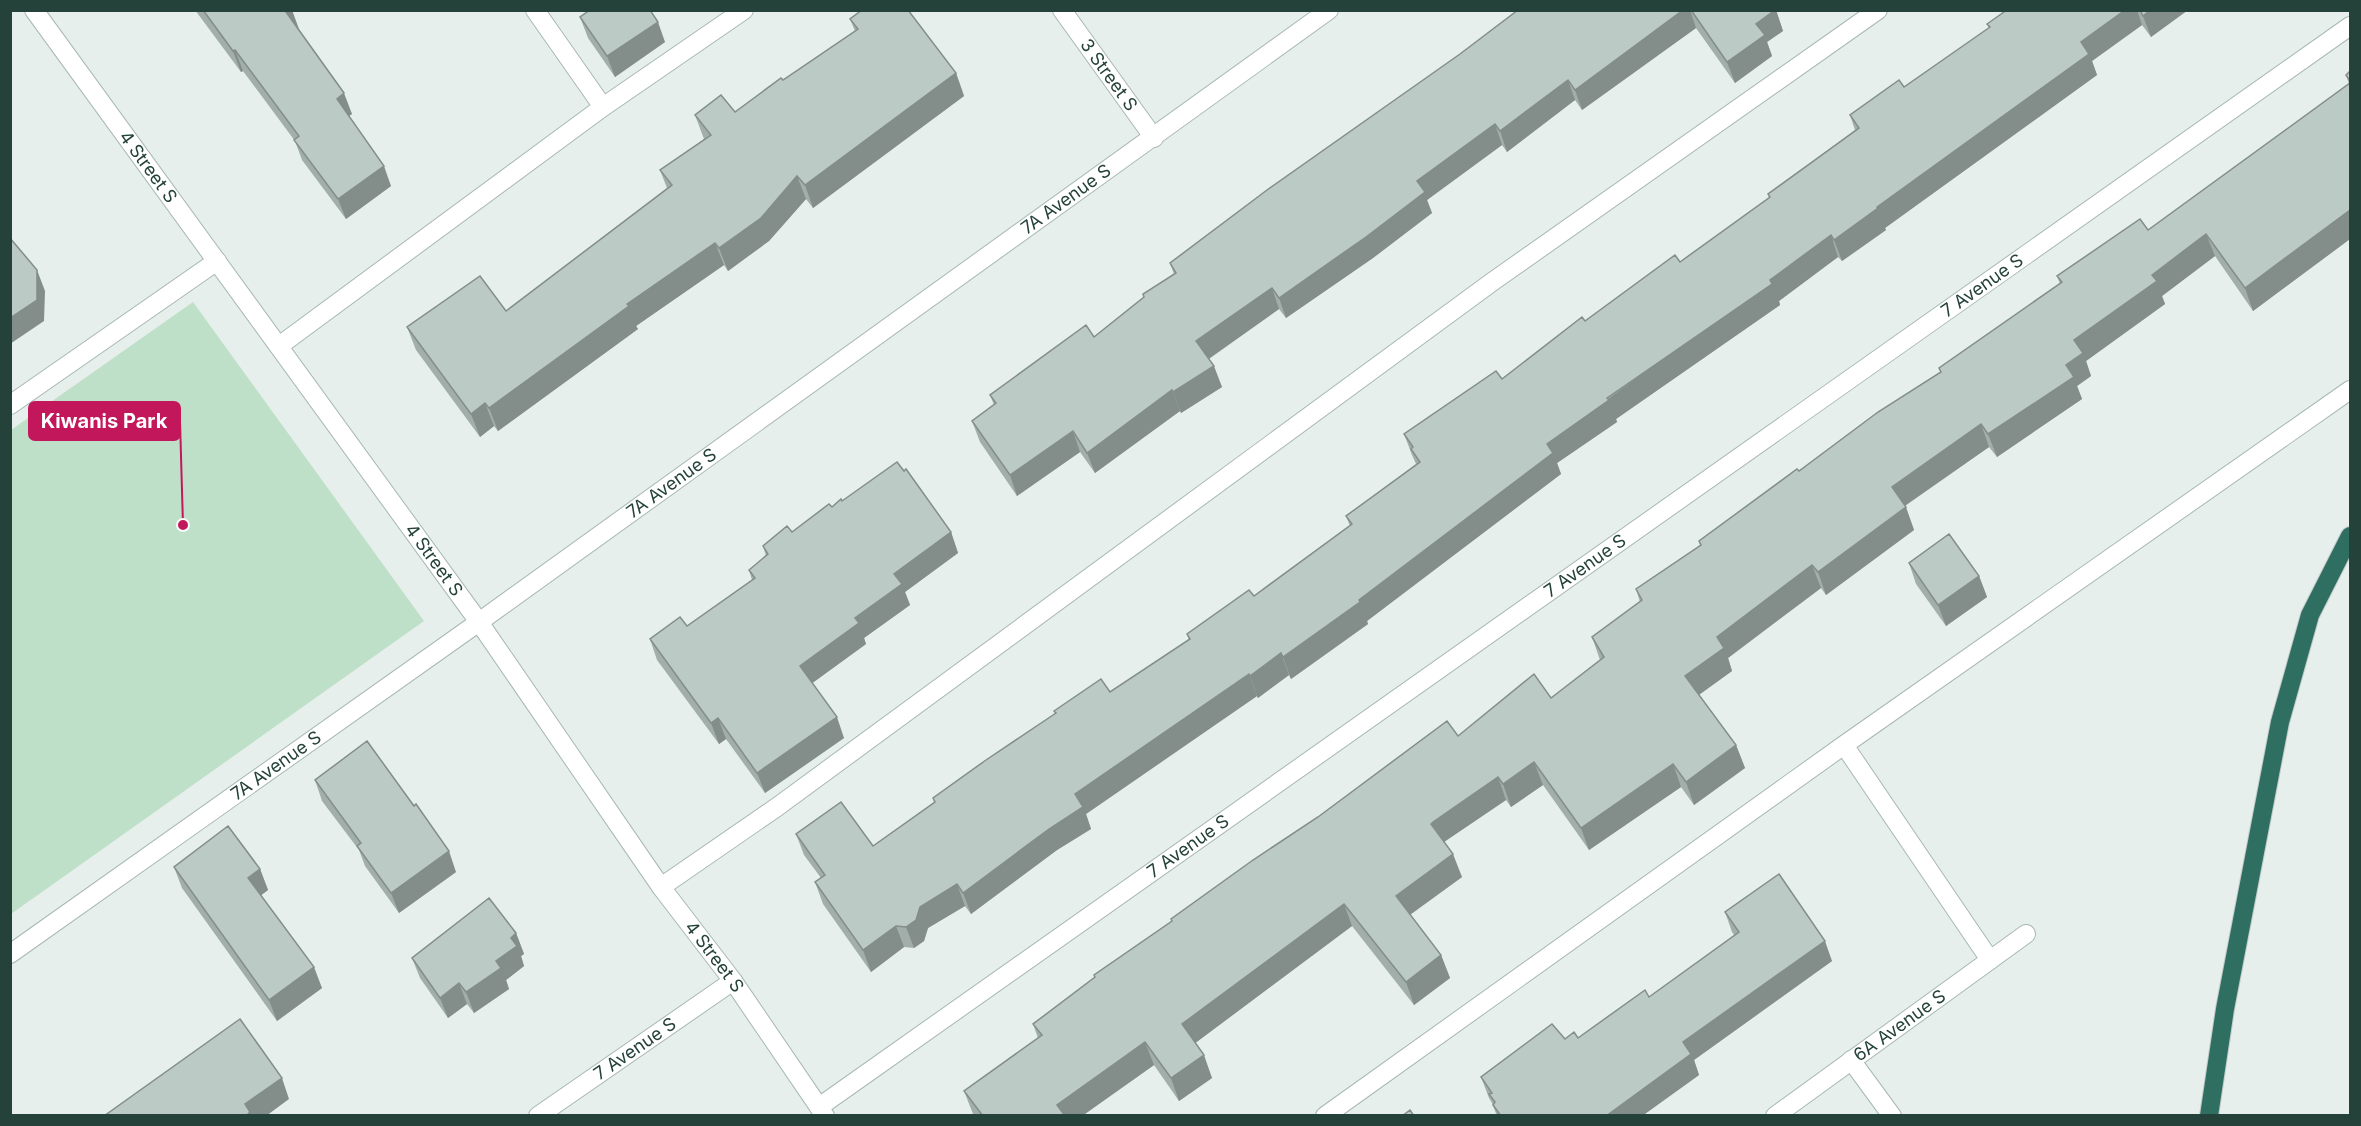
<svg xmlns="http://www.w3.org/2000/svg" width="2361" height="1126" font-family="Inter,sans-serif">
<rect width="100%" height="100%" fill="#e6efeb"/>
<path fill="#bfe0c8" d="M 193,302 L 424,621 L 11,914 L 11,430 Z"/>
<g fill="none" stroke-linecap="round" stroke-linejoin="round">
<defs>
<path id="service" d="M 535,10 L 603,107
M 279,346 L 603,107 L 744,10
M 10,405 L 217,261
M 1844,745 L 1990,960
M 661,887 L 777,807 L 1492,282 L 1878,10
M 1851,1060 L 1892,1116
M 1325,1116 L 1844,745 L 2350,390"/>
<g id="minor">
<path id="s1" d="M 34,10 L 479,622 L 661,887 L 733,981 L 825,1116"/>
<path id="s2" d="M 1062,10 L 1154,138"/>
<path id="s3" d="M 10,954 L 479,622 L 1329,10"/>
<path id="s4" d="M 819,1107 L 2350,26"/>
<path id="s5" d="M 538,1116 L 733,981"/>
<path id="s6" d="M 1775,1116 L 2026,934"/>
</g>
<path id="motorway" d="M 2209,1116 L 2225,1009 L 2280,722 L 2310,615 L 2350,536"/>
</defs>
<use href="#service" stroke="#a8b8b2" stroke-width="20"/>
<use href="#minor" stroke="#a8b8b2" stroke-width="20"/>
<use href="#motorway" stroke="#c2cac8" stroke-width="20"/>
<use href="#service" stroke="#fff" stroke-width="18"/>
<use href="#minor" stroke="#fff" stroke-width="18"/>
<use href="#motorway" stroke="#2f6f62" stroke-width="18"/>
</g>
<path fill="#a1aea9" d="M 195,10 L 292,10 L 298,30 L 352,114 L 349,116 L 391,186 L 346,219 L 302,160 L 295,141 L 243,71 L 241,72 Z
M 1518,10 L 1776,10 L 1783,31 L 1767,42 L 1772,56 L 1735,83 L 1696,28 L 1582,110 L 1575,100 L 1507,152 L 1502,145 L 1427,200 L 1432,213 L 1373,258 L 1286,318 L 1279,309 L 1209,359 L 1222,387 L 1181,413 L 1180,411 L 1095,473 L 1080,452 L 1017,496 L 980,442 L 972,421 L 994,405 L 990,395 L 1094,337 L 1144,297 L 1143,294 L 1174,274 L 1170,263 L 1460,54 Z
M 2001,10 L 2188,10 L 2151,37 L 2142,25 L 2092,61 L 2097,75 L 1885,228 L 1886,230 L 1842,261 L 1838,257 L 1779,301 L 1780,305 L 1616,419 L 1617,422 L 1557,463 L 1561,474 L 1367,621 L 1368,624 L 1291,679 L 1289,675 L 1258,698 L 1257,696 L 1086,814 L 1091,829 L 1057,850 L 971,914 L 965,906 L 928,928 L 924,941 L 914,948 L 904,947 L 871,972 L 823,904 L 815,882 L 821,878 L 804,855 L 796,834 L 873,846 L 934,802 L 933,798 L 1055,714 L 1054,711 L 1110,692 L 1189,640 L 1187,634 L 1254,596 L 1350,526 L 1346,516 L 1416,464 L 1412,455 L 1404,434 L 1502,379 L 1585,321 L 1680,262 L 1769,198 L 1768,194 L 1855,130 L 1850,115 L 1904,87 L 1989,28 L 1987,24 L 2002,13 Z
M 580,17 L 665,42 L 615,77 L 588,38 Z
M 850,19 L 956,73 L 964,96 L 813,208 L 806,199 L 769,241 L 728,271 L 724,265 L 636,326 L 638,329 L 498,431 L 494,426 L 480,437 L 416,350 L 407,327 L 506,311 L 667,188 L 660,170 L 704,139 L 695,115 L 735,112 L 855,31 Z
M 2350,71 L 2350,239 L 2253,311 L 2215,256 L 2162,296 L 2165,304 L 2086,361 L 2091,376 L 2077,386 L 2082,399 L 1997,457 L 1989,447 L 1905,506 L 1914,530 L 1826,595 L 1821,588 L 1728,658 L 1732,671 L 1699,695 L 1736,745 L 1745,768 L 1694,805 L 1681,787 L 1589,850 L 1543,785 L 1511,807 L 1506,800 L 1444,842 L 1462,877 L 1410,915 L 1441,955 L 1450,978 L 1414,1005 L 1352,926 L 1195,1043 L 1212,1078 L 1179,1101 L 1154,1065 L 1082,1116 L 974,1116 L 973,1114 L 964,1091 L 1038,1038 L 1033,1024 L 1172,922 L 1171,919 L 1458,736 L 1551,698 L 1600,660 L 1592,637 L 1640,602 L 1636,589 L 1700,545 L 1699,541 L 1940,372 L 1939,368 L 2060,284 L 2057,276 L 2148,230 L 2349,84 L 2346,75 Z
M 842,501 L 951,532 L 958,553 L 905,592 L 910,605 L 864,638 L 866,644 L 812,683 L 844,738 L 765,793 L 726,739 L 719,744 L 657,660 L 650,639 L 687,626 L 752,580 L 749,570 L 766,556 L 763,546 L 792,532 Z
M 1909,563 L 1979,576 L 1987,597 L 1946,626 L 1916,584 Z
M 315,780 L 456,872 L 399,913 L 365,866 L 359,850 L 322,801 Z
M 174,867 L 260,869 L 268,890 L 261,895 L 322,988 L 277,1021 L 182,888 Z
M 1725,912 L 1832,961 L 1694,1060 L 1699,1075 L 1642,1116 L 1497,1116 L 1492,1103 L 1489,1098 L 1481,1077 L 1565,1039 L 1578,1038 L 1649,997 L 1735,936 L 1732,932 Z
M 516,933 L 524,954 L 521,956 L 524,966 L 506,980 L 509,989 L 474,1013 L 467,1004 L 448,1018 L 420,978 L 412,958 Z"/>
<path fill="#838d89" d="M 288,10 L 292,10 L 299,29 L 293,33 L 286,12 Z
M 1683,10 L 1690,10 L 1696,28 L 1582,110 L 1575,90 Z
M 1775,10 L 1776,10 L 1783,31 L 1767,42 L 1772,56 L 1735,83 L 1727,62 L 1756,24 Z
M 2125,10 L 2137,10 L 2142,25 L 2092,61 L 2097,75 L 1885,228 L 1886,230 L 1842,261 L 1834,240 L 2081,42 Z
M 2150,10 L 2188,10 L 2151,37 L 2143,16 Z
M 658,22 L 665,42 L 615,77 L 607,56 Z
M 235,50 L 243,71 L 241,72 L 233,51 Z
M 956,73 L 964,96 L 813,208 L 805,185 Z
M 1568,80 L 1575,100 L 1507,152 L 1500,131 Z
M 344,93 L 352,114 L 344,119 L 337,99 Z
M 1495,124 L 1502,145 L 1427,200 L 1432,213 L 1373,258 L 1286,318 L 1279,298 L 1417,181 Z
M 384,166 L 391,186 L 346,219 L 338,199 Z
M 797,176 L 806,199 L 769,241 L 728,271 L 719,248 Z
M 2350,210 L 2350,239 L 2253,311 L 2245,288 Z
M 2206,234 L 2215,256 L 2162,296 L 2165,304 L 2086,361 L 2091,376 L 2077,386 L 2082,399 L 1997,457 L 1988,434 L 2066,365 L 2074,340 L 2152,275 Z
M 1831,235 L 1838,257 L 1779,301 L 1780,305 L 1616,419 L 1617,422 L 1557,463 L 1561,474 L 1367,621 L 1368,624 L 1291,679 L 1283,657 L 1359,600 L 1547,444 Z
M 715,243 L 724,265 L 636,326 L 638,329 L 498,431 L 489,408 L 627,304 Z
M 37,270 L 45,291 L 44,321 L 10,344 L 10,318 Z
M 1272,288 L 1279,309 L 1204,362 L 1196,341 Z
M 1214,366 L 1222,387 L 1181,413 L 1173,392 Z
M 1172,390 L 1180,411 L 1095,473 L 1087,453 Z
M 485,403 L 494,426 L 480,437 L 471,414 Z
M 1981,424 L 1989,447 L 1900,509 L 1892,487 Z
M 1073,431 L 1080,452 L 1017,496 L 1010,475 Z
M 1906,507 L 1914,530 L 1826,595 L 1818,572 Z
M 951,532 L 958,553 L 905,592 L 910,605 L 864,638 L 866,644 L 807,687 L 800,666 L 894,574 Z
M 1812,565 L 1821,588 L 1728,658 L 1732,671 L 1693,699 L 1685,676 L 1717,637 Z
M 1979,576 L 1987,597 L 1946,626 L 1938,605 Z
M 1281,653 L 1289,675 L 1258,698 L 1250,676 Z
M 1249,674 L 1257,696 L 1086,814 L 1091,829 L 1057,850 L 971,914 L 963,893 L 1075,794 Z
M 837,717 L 844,738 L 765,793 L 757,773 Z
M 718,718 L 726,739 L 719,744 L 711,723 Z
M 1736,745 L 1745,768 L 1694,805 L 1686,782 Z
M 1534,762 L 1543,785 L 1511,807 L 1503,784 Z
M 1673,764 L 1681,787 L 1589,850 L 1581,828 Z
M 1498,777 L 1506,800 L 1441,844 L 1431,824 L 1433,822 Z
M 449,851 L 456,872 L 399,913 L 391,893 Z
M 1453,854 L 1462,877 L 1404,919 L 1396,896 Z
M 260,869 L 268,890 L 256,899 L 248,878 Z
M 957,884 L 965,906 L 928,928 L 924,941 L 914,948 L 906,927 L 920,907 Z
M 1344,904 L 1352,926 L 1190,1047 L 1182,1024 Z
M 896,926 L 904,947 L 871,972 L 863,950 Z
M 516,933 L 524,954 L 521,956 L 524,966 L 506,980 L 509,989 L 474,1013 L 466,992 L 496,961 L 511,938 Z
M 1825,941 L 1832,961 L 1694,1060 L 1699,1075 L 1642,1116 L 1606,1116 L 1683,1042 Z
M 1441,955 L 1450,978 L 1414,1005 L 1406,982 Z
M 314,967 L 322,988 L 277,1021 L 269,1000 Z
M 459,983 L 467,1004 L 448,1018 L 440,998 Z
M 1145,1042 L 1154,1065 L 1082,1116 L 1060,1116 L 1057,1105 Z
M 1204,1055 L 1212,1078 L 1179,1101 L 1171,1078 Z
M 282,1078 L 289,1099 L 266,1116 L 246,1116 L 245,1104 Z"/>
<path fill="#bbcac4" stroke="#838d89" stroke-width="1.5" d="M 203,10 L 288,10 L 286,12 L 344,93 L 337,99 L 384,166 L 338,199 L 294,140 L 299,136 L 235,50 L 233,51 Z
M 590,10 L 650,10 L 658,22 L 607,56 L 580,17 Z
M 862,10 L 908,10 L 956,73 L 805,185 L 797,176 L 761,218 L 719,248 L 715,243 L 627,304 L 629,306 L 489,408 L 485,403 L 471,414 L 407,327 L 480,276 L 506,311 L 672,185 L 660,170 L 711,135 L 695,115 L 721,95 L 735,112 L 781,78 L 783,80 L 858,29 L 850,19 Z
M 1518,10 L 1683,10 L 1575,90 L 1568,80 L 1500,131 L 1495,124 L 1417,181 L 1425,192 L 1366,237 L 1279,298 L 1272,288 L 1196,341 L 1214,366 L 1173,392 L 1172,390 L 1087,453 L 1073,431 L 1010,475 L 972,421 L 996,403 L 990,395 L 1086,325 L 1094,337 L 1144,297 L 1143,294 L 1176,273 L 1170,263 L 1267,190 L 1460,54 Z
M 1691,10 L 1775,10 L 1756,24 L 1765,35 L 1727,62 Z
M 2002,10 L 2125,10 L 2081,42 L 2089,54 L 1877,207 L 1878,208 L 1834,240 L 1831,235 L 1770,280 L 1772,284 L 1607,398 L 1609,400 L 1547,444 L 1553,453 L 1359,600 L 1360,602 L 1283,657 L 1281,653 L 1250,676 L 1249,674 L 1075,794 L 1083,807 L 1049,829 L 963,893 L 957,884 L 920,907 L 916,920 L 906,927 L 896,926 L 863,950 L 815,882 L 825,875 L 796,834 L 841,802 L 873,846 L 935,802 L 933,798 L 986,760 L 1056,713 L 1054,711 L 1101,679 L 1110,692 L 1190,639 L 1187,634 L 1249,590 L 1254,596 L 1352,524 L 1346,516 L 1420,462 L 1411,449 L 1413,447 L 1404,434 L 1496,371 L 1502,379 L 1582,317 L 1585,321 L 1675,255 L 1680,262 L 1770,197 L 1768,194 L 1859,128 L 1850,115 L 1899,80 L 1904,87 L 1990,27 L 1987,24 L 2004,12 Z
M 2140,10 L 2150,10 L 2143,16 Z
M 2350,71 L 2350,81 L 2346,75 Z
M 2350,83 L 2350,210 L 2245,288 L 2206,234 L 2152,275 L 2157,281 L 2074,340 L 2083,353 L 2066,365 L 2074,377 L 1988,434 L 1981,424 L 1892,487 L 1906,507 L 1818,572 L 1812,565 L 1717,637 L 1724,648 L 1685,676 L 1736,745 L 1686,782 L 1673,764 L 1581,828 L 1534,762 L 1503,784 L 1498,777 L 1433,822 L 1431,824 L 1453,854 L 1396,896 L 1441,955 L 1406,982 L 1344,904 L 1182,1024 L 1204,1055 L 1171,1078 L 1145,1042 L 1057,1105 L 1065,1116 L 983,1116 L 964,1091 L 1042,1035 L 1033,1024 L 1095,977 L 1094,975 L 1172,921 L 1171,919 L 1253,860 L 1318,817 L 1447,721 L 1458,736 L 1534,674 L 1551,698 L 1604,657 L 1592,637 L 1642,600 L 1636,589 L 1701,545 L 1699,541 L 1797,469 L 1799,471 L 1878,412 L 1941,372 L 1939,368 L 2062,282 L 2057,276 L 2140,219 L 2148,230 Z
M 10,238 L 37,270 L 37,300 L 10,318 Z
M 897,462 L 904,471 L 906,469 L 951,532 L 894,574 L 902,584 L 855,618 L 859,623 L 800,666 L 837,717 L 757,773 L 718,718 L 711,723 L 650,639 L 680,617 L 687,626 L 755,578 L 749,570 L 768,554 L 763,546 L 787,526 L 792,532 L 829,504 L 832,507 L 841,499 L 842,501 Z
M 1949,534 L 1979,576 L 1938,605 L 1909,563 Z
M 367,741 L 414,806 L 416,804 L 449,851 L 391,893 L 357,846 L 361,843 L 315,780 Z
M 228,826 L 260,869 L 248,878 L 314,967 L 269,1000 L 174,867 Z
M 1779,874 L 1825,941 L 1683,1042 L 1691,1054 L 1606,1116 L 1501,1116 L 1493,1105 L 1495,1102 L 1489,1094 L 1492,1093 L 1481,1077 L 1552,1024 L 1565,1039 L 1574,1032 L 1578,1038 L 1645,990 L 1649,997 L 1739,932 L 1725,912 Z
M 489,898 L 516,933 L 511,938 L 517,946 L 496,961 L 501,968 L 466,992 L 459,983 L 440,998 L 412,958 Z
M 240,1019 L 282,1078 L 245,1104 L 250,1112 L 246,1116 L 104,1116 Z
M 1410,1110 L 1414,1116 L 1402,1116 Z"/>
<g text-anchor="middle" stroke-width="4.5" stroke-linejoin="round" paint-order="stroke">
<g font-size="18" fill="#24423a" stroke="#f7fbf9">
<text dy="6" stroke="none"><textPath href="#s2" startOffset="80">3 Street S</textPath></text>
<text dy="6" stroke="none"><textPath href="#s1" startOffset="194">4 Street S</textPath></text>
<text dy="6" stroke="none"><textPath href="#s3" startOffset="1298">7A Avenue S</textPath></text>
<text dy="6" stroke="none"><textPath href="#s4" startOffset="1424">7 Avenue S</textPath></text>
<text dy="6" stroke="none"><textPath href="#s3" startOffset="812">7A Avenue S</textPath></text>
<text dy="6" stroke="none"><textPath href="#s1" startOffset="680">4 Street S</textPath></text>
<text dy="6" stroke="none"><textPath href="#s4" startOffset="938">7 Avenue S</textPath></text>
<text dy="6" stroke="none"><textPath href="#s3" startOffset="326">7A Avenue S</textPath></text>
<text dy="6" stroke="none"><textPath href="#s4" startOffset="452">7 Avenue S</textPath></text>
<text dy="6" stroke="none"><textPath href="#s1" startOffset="1166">4 Street S</textPath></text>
<text dy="6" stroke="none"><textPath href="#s6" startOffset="154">6A Avenue S</textPath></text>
<text dy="6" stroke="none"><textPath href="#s5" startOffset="118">7 Avenue S</textPath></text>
</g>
</g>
<path fill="none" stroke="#c2185b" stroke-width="2" d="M183 525L180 421"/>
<circle fill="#c2185b" stroke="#f7fbf9" stroke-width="2" cx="183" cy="525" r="6"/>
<rect fill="#c2185b" stroke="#c2185b" stroke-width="2" x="29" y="402" width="151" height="38" rx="6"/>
<g font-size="20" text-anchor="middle" font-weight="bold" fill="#fff">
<text x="104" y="428">Kiwanis Park</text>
</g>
<rect width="2361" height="1126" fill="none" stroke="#24423a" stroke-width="24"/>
</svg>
